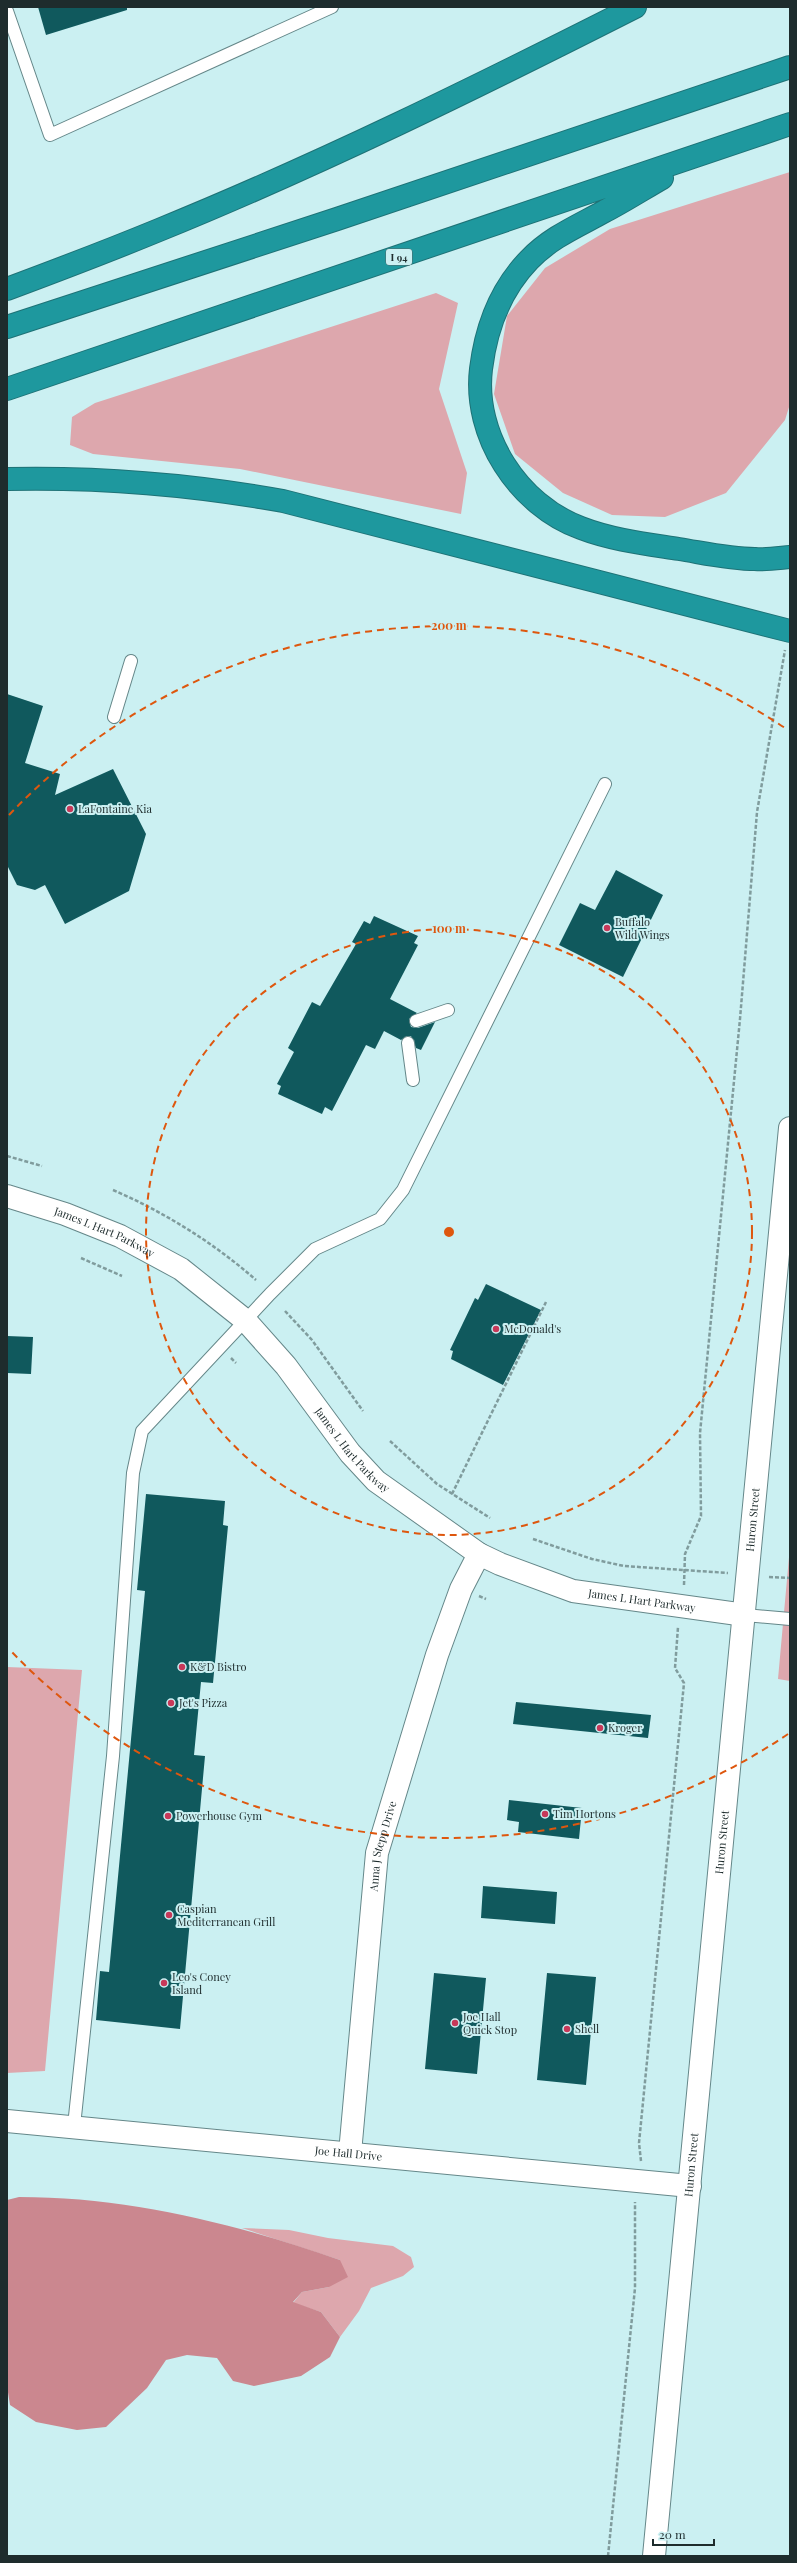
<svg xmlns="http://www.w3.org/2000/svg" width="797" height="2563" font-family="'Playfair Display',serif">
<rect width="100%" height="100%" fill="#cbf0f2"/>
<path fill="#dda7ad" d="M 790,172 L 790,404 L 785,420 L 726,493 L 665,517 L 612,515 L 563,493 L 515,454 L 494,394 L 507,316 L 545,268 L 610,229 Z
M 436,293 L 458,303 L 439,389 L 467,473 L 461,514 L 240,469 L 93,454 L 70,445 L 72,417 L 95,403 Z
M 790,1546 L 790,1681 L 778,1679 Z
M 7,1667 L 82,1670 L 45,2071 L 7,2073 Z
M 242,2228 L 289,2230 L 328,2238 L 393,2246 L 411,2257 L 414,2267 L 403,2276 L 371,2288 L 359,2311 L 340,2337 L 321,2312 L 293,2303 L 302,2292 L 329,2287 L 340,2260 Z"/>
<path fill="#cb878f" d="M 19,2197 C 130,2197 236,2224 340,2260 L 348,2277 L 329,2287 L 302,2292 L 293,2302 L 321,2312 L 340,2337 L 330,2357 L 301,2376 L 254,2386 L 233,2381 L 217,2358 L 187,2355 L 166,2360 L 147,2388 L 106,2427 L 77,2430 L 36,2422 L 10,2405 L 7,2386 L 7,2200 Z"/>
<path fill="#10595d" d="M 38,7 L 127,7 L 127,10 L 46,35 Z
M 7,694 L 43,706 L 25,763 L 60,774 L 55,795 L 113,769 L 146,834 L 129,891 L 65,924 L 45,885 L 35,890 L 17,885 L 7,865 Z
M 616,870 L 663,895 L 623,977 L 559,945 L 580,903 L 595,910 Z
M 374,916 L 418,936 L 414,943 L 418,945 L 390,999 L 417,1013 L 409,1019 L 411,1027 L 418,1028 L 435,1022 L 421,1050 L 416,1048 L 411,1036 L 407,1036 L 401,1040 L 384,1031 L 375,1049 L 366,1045 L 332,1111 L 325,1107 L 322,1114 L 278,1094 L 281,1086 L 277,1084 L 294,1052 L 288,1048 L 312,1002 L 320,1006 L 356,944 L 352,942 L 364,921 L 370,924 Z
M 486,1284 L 541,1310 L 503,1385 L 451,1359 L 453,1351 L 450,1350 L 475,1298 L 478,1300 Z
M 7,1336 L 33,1337 L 31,1374 L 7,1373 Z
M 146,1494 L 225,1501 L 223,1525 L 228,1526 L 213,1683 L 201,1682 L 194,1755 L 205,1756 L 180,2029 L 96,2020 L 100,1971 L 109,1972 L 145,1591 L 137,1590 Z
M 516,1702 L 651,1715 L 648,1738 L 513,1724 Z
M 509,1800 L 582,1808 L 579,1839 L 518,1832 L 519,1822 L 507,1820 Z
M 483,1886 L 557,1892 L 555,1924 L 481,1918 Z
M 434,1973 L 486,1978 L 477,2074 L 425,2069 Z
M 547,1973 L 596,1977 L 586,2085 L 537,2080 Z"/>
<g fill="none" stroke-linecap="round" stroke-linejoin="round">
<defs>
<path id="service" d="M 7,11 L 50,135 L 332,7
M 114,717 L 131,661
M 416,1021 L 448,1010
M 408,1043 L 413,1080
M 745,1615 L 790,1619
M 74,2126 L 113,1756 L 133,1473 L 142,1431 L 270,1294 L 315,1249 L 380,1219 L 403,1190 L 605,784"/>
<g id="minor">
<path id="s1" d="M 350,2153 L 377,1853 L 437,1655 L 461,1589 L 479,1554"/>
</g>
<g id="tertiary">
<path id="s2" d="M 7,1196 L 65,1214 L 120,1236 L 181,1269 L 245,1320 L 286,1366 L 350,1453 L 376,1481 L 479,1554 L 500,1564 L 573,1591 L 745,1615"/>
<path id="s3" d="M 7,2121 L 690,2186"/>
</g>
<g id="secondary">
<path id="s4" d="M 654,2556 L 790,1128"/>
</g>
<path id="motorway" d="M 662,178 C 643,189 624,201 605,211 C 578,226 551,237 529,260 C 500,290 486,328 481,369 C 473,435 518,505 581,528 C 612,540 647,544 679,549 C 704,553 730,559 755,559 C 767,560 779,558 790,557
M 7,289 C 58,270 108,251 159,230 C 321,164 479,86 635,7
M 7,327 L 337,219 L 790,67
M 7,389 L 790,124
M 7,479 C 102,477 189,484 283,501 L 790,631"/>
</defs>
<use href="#service" stroke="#658789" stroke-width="14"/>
<use href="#minor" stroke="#658789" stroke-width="24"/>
<use href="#tertiary" stroke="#658789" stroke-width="24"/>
<use href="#secondary" stroke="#658789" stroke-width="24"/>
<use href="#motorway" stroke="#1e7276" stroke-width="24"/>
<path stroke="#809c9d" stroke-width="2.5" stroke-dasharray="4 2" stroke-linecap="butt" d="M 7,1156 L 42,1166
M 113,1190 C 164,1212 214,1243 256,1280
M 81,1258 L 122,1276
M 285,1311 L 312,1340 L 363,1411
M 231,1358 L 236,1363
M 390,1441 L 437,1484 L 490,1518
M 452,1494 L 546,1302
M 533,1539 L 592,1559 L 624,1566 L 728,1573
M 769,1577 L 790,1578
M 684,1585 L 685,1554 L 701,1516 L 700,1433 L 740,1019 L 757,812 L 785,650
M 479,1596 L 486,1599
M 641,2161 L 639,2143 L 684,1683 L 675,1668 L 678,1627
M 608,2556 L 635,2288 L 635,2202"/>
<use href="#service" stroke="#fff" stroke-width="12"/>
<use href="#minor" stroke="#fff" stroke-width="22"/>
<use href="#tertiary" stroke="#fff" stroke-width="22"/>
<use href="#secondary" stroke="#fff" stroke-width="22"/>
<use href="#motorway" stroke="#1e989e" stroke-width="22"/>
</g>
<g fill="none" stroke="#de570e" stroke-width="2" stroke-dasharray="7 5">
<circle cx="449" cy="1232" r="303"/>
<path d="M788 1734A606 606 0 0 1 9 1649M9 815A606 606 0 0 1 788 730"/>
</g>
<g fill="#c73859" stroke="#cbf0f2" stroke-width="1.5">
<circle cx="70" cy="809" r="4"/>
<circle cx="607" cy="928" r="4"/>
<circle cx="496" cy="1329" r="4"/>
<circle cx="182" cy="1667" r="4"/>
<circle cx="171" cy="1703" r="4"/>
<circle cx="600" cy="1728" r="4"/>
<circle cx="545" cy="1814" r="4"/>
<circle cx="168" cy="1816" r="4"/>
<circle cx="169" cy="1915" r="4"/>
<circle cx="164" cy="1983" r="4"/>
<circle cx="455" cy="2023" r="4"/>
<circle cx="567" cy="2029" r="4"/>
</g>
<g text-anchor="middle" stroke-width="4" stroke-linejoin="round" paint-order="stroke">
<rect fill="#cbf0f2" stroke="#526768" stroke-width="1" x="386" y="249" width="26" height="16" rx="3"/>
<g font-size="10" font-weight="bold" fill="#1e2c2d">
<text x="399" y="261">I 94</text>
</g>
<g font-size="11" fill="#1e2c2d" stroke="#cbf0f2" text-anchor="start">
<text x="78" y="813">LaFontaine Kia</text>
<text x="615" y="926">Buffalo<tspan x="615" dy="13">Wild Wings</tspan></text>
<text x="504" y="1333">McDonald's</text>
<text x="190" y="1671">K&amp;D Bistro</text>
<text x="179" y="1707">Jet's Pizza</text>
<text x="608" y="1732">Kroger</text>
<text x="553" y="1818">Tim Hortons</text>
<text x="176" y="1820">Powerhouse Gym</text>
<text x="177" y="1913">Caspian<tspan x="177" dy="13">Mediterranean Grill</tspan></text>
<text x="172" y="1981">Leo's Coney<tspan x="172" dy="13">Island</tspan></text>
<text x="463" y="2021">Joe Hall<tspan x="463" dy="13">Quick Stop</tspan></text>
<text x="575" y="2033">Shell</text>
</g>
<g font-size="11" fill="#1e2c2d" stroke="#cbf0f2">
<text dy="4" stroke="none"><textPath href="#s2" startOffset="104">James L Hart Parkway</textPath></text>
<text dy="4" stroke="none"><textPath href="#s2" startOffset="440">James L Hart Parkway</textPath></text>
<text dy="4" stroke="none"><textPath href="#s4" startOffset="1041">Huron Street</textPath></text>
<text dy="4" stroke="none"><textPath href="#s2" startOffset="776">James L Hart Parkway</textPath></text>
<text dy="4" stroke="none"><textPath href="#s4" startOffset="717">Huron Street</textPath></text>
<text dy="4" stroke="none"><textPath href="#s1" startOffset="309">Anna J Stepp Drive</textPath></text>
<text dy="4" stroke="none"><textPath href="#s3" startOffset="343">Joe Hall Drive</textPath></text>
<text dy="4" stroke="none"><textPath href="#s4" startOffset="393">Huron Street</textPath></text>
</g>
</g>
<circle cx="449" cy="1232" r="6" fill="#de570e" stroke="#cbf0f2" stroke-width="2"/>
<g font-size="12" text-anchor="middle" font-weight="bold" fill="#de570e" stroke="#cbf0f2" stroke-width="4" stroke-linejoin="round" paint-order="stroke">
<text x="449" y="630">200 m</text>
<text x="449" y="933">100 m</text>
</g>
<rect width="797" height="2563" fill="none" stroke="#1e2c2d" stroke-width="16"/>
<path d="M653 2539v6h61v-6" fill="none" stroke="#1e2c2d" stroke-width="2"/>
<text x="659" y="2539" font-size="12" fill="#1e2c2d" stroke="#cbf0f2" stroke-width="3" paint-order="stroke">20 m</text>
</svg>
